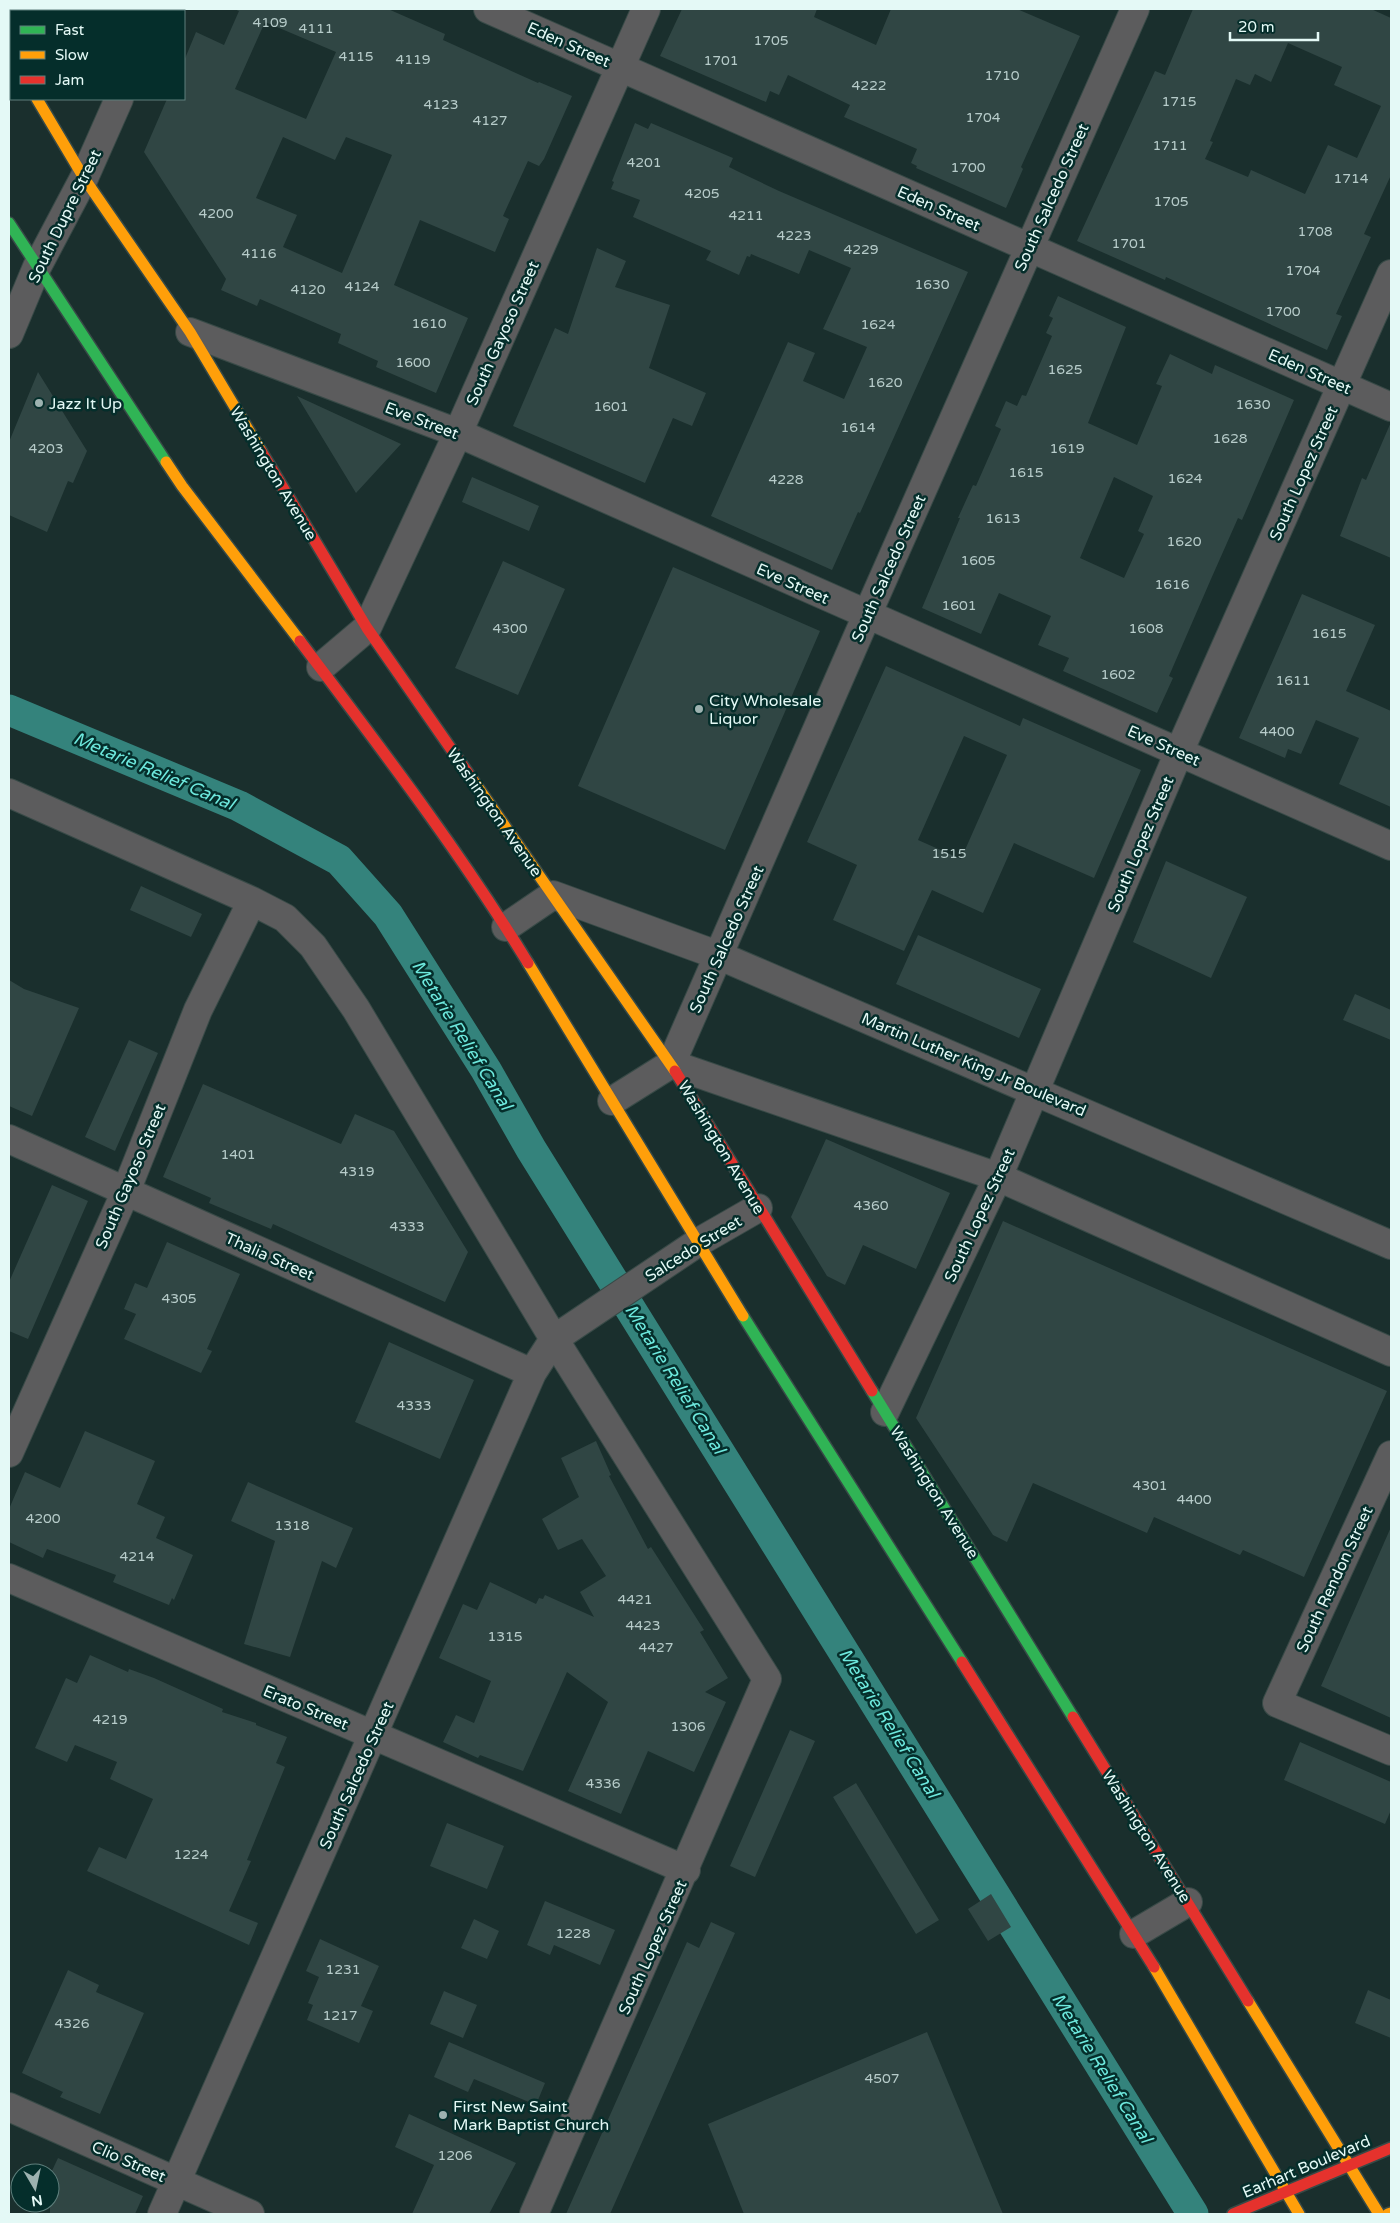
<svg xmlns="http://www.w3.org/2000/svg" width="1400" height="2223" font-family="'Varela Round',sans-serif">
<rect width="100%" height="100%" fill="#1a2f2d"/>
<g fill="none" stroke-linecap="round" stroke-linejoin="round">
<path stroke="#34837c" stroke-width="31" d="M 9,710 L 239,806 L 339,860 L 388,915 L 486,1070 L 531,1149 L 1193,2214"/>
</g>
<path fill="#304644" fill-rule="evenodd" d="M 234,9 L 388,9 L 445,34 L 443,40 L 538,83 L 539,82 L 572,96 L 544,159 L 539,166 L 528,161 L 503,216 L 509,219 L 495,252 L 420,220 L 394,285 L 468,318 L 436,393 L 376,367 L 378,361 L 338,343 L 341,334 L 260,299 L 257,306 L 221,290 L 226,279 L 144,152 L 167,99 L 184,99 L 184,61 L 196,32 L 224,45 L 239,11 ZM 265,22 L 336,52 L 306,119 L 235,89 ZM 283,137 L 335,160 L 346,137 L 392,155 L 342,273 L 283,247 L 297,215 L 256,198 Z
M 682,9 L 817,9 L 814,17 L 876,45 L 891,9 L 1017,9 L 1080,36 L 1021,167 L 1023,169 L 1006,208 L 916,168 L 917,166 L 911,163 L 917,149 L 844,117 L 850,105 L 788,75 L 779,95 L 770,91 L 766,102 L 660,56 Z
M 1193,9 L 1371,9 L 1391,18 L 1391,175 L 1364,234 L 1371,237 L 1336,314 L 1342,316 L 1327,350 L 1166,277 L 1165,280 L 1077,241 L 1155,71 L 1165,75 ZM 1288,43 L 1342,67 L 1334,85 L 1381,106 L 1357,158 L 1328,145 L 1305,194 L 1251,170 L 1248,177 L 1205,159 L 1213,142 L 1210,141 L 1236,79 L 1250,85 L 1255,74 L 1271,82 Z
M 635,123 L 648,129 L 651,123 L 733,158 L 729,167 L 737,171 L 779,191 L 968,272 L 860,513 L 858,512 L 832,570 L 711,516 L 788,342 L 815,353 L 803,381 L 844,399 L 867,347 L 823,329 L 851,268 L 809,250 L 799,274 L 751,254 L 750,257 L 747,256 L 739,275 L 706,260 L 711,251 L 633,217 L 640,200 L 611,189 L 614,182 L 612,181 Z
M 597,248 L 626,261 L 615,287 L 670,305 L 649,368 L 706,393 L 692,426 L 673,418 L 645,483 L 513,426 L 555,328 L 568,334 Z
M 1058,296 L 1126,327 L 1088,423 L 1137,445 L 1162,386 L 1156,384 L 1170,354 L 1212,374 L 1215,365 L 1294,400 L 1242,520 L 1238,518 L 1211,579 L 1169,676 L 1173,678 L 1157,713 L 1063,671 L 1069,658 L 1038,645 L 1051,616 L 999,593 L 981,634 L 922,608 L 960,518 L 958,518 L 973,485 L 976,486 L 1001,429 L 995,426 L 1006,401 L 1017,406 L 1022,395 L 1026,396 L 1052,336 L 1046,333 L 1053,318 L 1049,316 ZM 1114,477 L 1153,496 L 1138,531 L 1144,534 L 1124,578 L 1080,558 Z
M 38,372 L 87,451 L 73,483 L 68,481 L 47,532 L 9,515 L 9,442 Z
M 297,396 L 401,444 L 356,493 Z
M 1391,422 L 1391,558 L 1340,536 L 1362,478 L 1366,480 Z
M 472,477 L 539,506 L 529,531 L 462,502 Z
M 503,561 L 565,589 L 518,695 L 455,668 Z
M 673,567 L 820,631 L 725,850 L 578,786 Z
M 1302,594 L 1375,625 L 1346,691 L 1391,711 L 1391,807 L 1339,784 L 1359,738 L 1316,720 L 1301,754 L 1288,749 L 1285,758 L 1239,738 Z
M 886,666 L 1020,726 L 1023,718 L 1141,770 L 1094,878 L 1014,843 L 983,913 L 932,890 L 904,951 L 833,920 L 857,865 L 807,842 ZM 964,736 L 1007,755 L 961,859 L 918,840 Z
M 1166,861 L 1247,897 L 1211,978 L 1133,942 Z
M 141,886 L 202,914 L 191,937 L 130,910 Z
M 918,935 L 1041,989 L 1019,1038 L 896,984 Z
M 9,980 L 24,989 L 79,1008 L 32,1116 L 9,1106 Z
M 1355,994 L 1391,1010 L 1391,1040 L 1343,1020 Z
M 129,1040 L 158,1053 L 115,1151 L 85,1137 Z
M 203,1084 L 341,1144 L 355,1114 L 394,1131 L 468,1252 L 445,1302 L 273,1224 L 271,1229 L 209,1203 L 211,1198 L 163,1177 Z
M 826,1139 L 950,1193 L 916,1269 L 863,1245 L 845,1285 L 827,1276 L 791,1217 Z
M 52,1185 L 88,1201 L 28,1339 L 9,1331 L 9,1282 Z
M 1003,1221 L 1387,1391 L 1304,1577 L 1243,1550 L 1240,1555 L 1154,1517 L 1147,1533 L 1033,1483 L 1007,1542 L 993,1535 L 916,1418 Z
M 167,1242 L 240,1274 L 207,1349 L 212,1351 L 201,1373 L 124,1339 L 136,1314 L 124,1309 L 135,1283 L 147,1288 Z
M 389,1342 L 474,1380 L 440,1459 L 355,1422 Z
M 85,1431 L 155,1461 L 137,1504 L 165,1517 L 156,1538 L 193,1555 L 174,1600 L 172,1598 L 169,1605 L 113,1582 L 116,1575 L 47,1549 L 43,1558 L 9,1542 L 9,1509 L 25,1472 L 60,1488 Z
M 596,1441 L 611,1475 L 609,1476 L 648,1549 L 651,1547 L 704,1630 L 700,1632 L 728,1678 L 705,1692 L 726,1702 L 694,1772 L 648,1751 L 621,1814 L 568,1791 L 608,1702 L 567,1672 L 523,1771 L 480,1755 L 478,1758 L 443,1742 L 456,1715 L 474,1723 L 491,1681 L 439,1658 L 463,1604 L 477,1610 L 490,1582 L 536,1604 L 539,1598 L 543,1599 L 545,1595 L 594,1617 L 580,1592 L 606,1576 L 582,1539 L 558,1550 L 542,1519 L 579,1497 L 561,1458 Z
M 248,1482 L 353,1528 L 336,1568 L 322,1561 L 290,1657 L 244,1644 L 275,1541 L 231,1521 Z
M 1391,1527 L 1391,1718 L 1321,1686 Z
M 90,1655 L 128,1672 L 129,1669 L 154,1678 L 223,1709 L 222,1712 L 256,1723 L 256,1725 L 287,1737 L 276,1763 L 285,1767 L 247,1860 L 251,1861 L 229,1911 L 258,1923 L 249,1945 L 87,1871 L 99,1847 L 126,1859 L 153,1799 L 110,1779 L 117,1762 L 75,1745 L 67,1762 L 35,1748 L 66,1678 L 77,1683 Z
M 790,1730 L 815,1741 L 755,1877 L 730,1866 Z
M 1300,1742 L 1391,1782 L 1391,1810 L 1385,1824 L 1284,1780 Z
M 856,1783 L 939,1920 L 916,1934 L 833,1797 Z
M 447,1823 L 504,1846 L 487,1889 L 430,1866 Z
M 991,1894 L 1011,1927 L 988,1941 L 968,1909 Z
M 545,1901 L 615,1930 L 600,1965 L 554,1945 L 550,1955 L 527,1945 Z
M 474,1919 L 499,1931 L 487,1959 L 461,1948 Z
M 711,1922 L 735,1933 L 610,2214 L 566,2214 L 687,1942 L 699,1948 Z
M 320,1939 L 379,1966 L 361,2006 L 373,2011 L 359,2043 L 307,2020 L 313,2005 L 308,2003 L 319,1977 L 306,1971 Z
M 68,1970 L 99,1985 L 96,1992 L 144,2013 L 100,2114 L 60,2097 L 63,2092 L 22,2073 Z
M 1368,1990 L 1391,2000 L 1391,2038 L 1355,2023 Z
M 444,1991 L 477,2005 L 463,2038 L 430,2024 Z
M 927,2032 L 1003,2214 L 744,2214 L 708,2124 Z
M 449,2042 L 545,2083 L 536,2105 L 474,2079 L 468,2092 L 434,2077 Z
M 409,2114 L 516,2163 L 489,2214 L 412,2214 L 434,2165 L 395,2147 Z
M 58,2158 L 143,2196 L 135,2214 L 50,2214 L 50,2175 Z"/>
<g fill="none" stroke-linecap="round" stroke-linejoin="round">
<defs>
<path id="street" d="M 488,9 L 1391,407
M 157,11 L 158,9
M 190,332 L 458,433 L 1391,846
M 9,334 L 37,267 L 84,178 L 119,99
M 321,667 L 367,628 L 458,433 L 646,9
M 9,793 L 252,901 L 285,918 L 313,946 L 356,1009 L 554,1339 L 767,1679 L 534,2214
M 506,927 L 553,895 L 720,956 L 1391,1245
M 671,1064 L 998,1177 L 1391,1352
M 612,1101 L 671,1064 L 867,615 L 1135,9
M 9,1139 L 532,1373
M 885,1412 L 998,1177 L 1179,752 L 1391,274
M 9,1453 L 126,1191 L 198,1010 L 252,901
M 1391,1455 L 1277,1703 L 1391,1751
M 9,1578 L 686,1870
M 1134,1934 L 1188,1902
M 9,2107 L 250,2214
M 162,2214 L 532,1373 L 554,1339 L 697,1243 L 758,1208"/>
<path id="fast" d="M 9,223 L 166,462
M 743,1316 L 962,1662
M 872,1391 L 1073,1717"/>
<path id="slow" d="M 9,52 L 11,56
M 37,99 L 84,178 L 190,332 L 261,451
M 166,462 L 182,486 L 300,641
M 472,779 L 675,1071
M 528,963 L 743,1316
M 1154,1967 L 1299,2214
M 1248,2001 L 1379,2214
M 1388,2214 L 1391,2213"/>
<path id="jam" d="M 261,451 L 367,628 L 472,779
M 300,641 C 379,746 459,850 528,963
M 675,1071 L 872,1391
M 962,1662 L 1154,1967
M 1073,1717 L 1248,2001
M 1233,2214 L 1391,2148"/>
</defs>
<use href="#street" stroke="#384a47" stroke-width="30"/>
<use href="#fast" stroke="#384a47" stroke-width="14"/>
<use href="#slow" stroke="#384a47" stroke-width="14"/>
<use href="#jam" stroke="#384a47" stroke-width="14"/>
<use href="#street" stroke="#5c5c5d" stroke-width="28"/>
<use href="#fast" stroke="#30b455" stroke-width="11"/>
<use href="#slow" stroke="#ff9f0a" stroke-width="11"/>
<use href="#jam" stroke="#e5322d" stroke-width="11"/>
</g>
<g fill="#9db2b0" stroke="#052e2b" stroke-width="2">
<circle cx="39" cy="403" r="5"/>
<circle cx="699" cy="709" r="5"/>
<circle cx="443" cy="2115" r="5"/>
</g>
<g text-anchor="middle" stroke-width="5" stroke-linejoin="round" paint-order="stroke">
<g font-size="14" fill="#b7ccca">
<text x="270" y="27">4109</text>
<text x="316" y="33">4111</text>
<text x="771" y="45">1705</text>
<text x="356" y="61">4115</text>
<text x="413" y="64">4119</text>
<text x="721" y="65">1701</text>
<text x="1002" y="80">1710</text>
<text x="869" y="90">4222</text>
<text x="1179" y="106">1715</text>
<text x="441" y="109">4123</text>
<text x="983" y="122">1704</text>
<text x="490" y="125">4127</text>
<text x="1170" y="150">1711</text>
<text x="644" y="167">4201</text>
<text x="968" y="172">1700</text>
<text x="1351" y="183">1714</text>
<text x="702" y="198">4205</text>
<text x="1171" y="206">1705</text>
<text x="216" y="218">4200</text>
<text x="746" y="220">4211</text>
<text x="1315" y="236">1708</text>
<text x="794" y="240">4223</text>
<text x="1129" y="248">1701</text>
<text x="861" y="254">4229</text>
<text x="259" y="258">4116</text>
<text x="1303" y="275">1704</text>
<text x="932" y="289">1630</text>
<text x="362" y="291">4124</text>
<text x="308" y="294">4120</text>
<text x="1283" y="316">1700</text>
<text x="429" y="328">1610</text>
<text x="878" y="329">1624</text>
<text x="413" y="367">1600</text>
<text x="1065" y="374">1625</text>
<text x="885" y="387">1620</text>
<text x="1253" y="409">1630</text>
<text x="611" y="411">1601</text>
<text x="858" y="432">1614</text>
<text x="1230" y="443">1628</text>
<text x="46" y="453">4203</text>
<text x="1067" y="453">1619</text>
<text x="1026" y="477">1615</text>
<text x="1185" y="483">1624</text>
<text x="786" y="484">4228</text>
<text x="1003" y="523">1613</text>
<text x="1184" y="546">1620</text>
<text x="978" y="565">1605</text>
<text x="1172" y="589">1616</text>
<text x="959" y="610">1601</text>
<text x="510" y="633">4300</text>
<text x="1146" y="633">1608</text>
<text x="1329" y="638">1615</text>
<text x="1118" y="679">1602</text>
<text x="1293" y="685">1611</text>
<text x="1277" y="736">4400</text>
<text x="949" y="858">1515</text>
<text x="238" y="1159">1401</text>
<text x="357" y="1176">4319</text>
<text x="871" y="1210">4360</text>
<text x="407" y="1231">4333</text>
<text x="179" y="1303">4305</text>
<text x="414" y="1410">4333</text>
<text x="1150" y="1490">4301</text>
<text x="1194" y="1504">4400</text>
<text x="43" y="1523">4200</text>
<text x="292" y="1530">1318</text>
<text x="137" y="1561">4214</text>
<text x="635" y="1604">4421</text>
<text x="643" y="1630">4423</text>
<text x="505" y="1641">1315</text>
<text x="656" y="1652">4427</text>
<text x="110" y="1724">4219</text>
<text x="688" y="1731">1306</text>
<text x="603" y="1788">4336</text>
<text x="191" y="1859">1224</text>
<text x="573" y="1938">1228</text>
<text x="343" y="1974">1231</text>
<text x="340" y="2020">1217</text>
<text x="72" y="2028">4326</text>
<text x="882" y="2083">4507</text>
<text x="455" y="2160">1206</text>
</g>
<g font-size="16" fill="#e4f9f6" stroke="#052e2b">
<text transform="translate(569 44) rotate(24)" y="6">Eden Street</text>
<text transform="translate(1051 197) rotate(-66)" y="6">South Salcedo Street</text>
<text transform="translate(939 208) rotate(24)" y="6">Eden Street</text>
<text transform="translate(64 216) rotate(-64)" y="6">South Dupre Street</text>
<text transform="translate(502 333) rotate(-66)" y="6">South Gayoso Street</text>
<text transform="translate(1310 371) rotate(24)" y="6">Eden Street</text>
<text transform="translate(422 420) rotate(21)" y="6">Eve Street</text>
<text transform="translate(274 473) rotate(59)" y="6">Washington Avenue</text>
<text transform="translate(1303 473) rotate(-66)" y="6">South Lopez Street</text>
<text transform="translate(888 568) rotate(-66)" y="6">South Salcedo Street</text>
<text transform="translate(793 583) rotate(24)" y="6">Eve Street</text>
<text transform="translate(1164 745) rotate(24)" y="6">Eve Street</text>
<text transform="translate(495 812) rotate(55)" y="6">Washington Avenue</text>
<text transform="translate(1140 844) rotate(-67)" y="6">South Lopez Street</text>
<text transform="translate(726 939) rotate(-66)" y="6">South Salcedo Street</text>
<text transform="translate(974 1064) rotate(23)" y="6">Martin Luther King Jr Boulevard</text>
<text transform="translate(722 1147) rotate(59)" y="6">Washington Avenue</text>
<text transform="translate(130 1176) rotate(-67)" y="6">South Gayoso Street</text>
<text transform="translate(979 1215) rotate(-65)" y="6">South Lopez Street</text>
<text transform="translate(693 1248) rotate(-32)" y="6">Salcedo Street</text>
<text transform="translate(270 1256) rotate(24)" y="6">Thalia Street</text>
<text transform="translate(935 1492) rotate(58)" y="6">Washington Avenue</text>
<text transform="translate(1334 1579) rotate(-65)" y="6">South Rendon Street</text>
<text transform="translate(306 1707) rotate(23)" y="6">Erato Street</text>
<text transform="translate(356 1775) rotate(-66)" y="6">South Salcedo Street</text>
<text transform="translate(1147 1836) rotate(58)" y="6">Washington Avenue</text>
<text transform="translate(652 1947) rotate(-66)" y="6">South Lopez Street</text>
<text transform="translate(129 2161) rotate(24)" y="6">Clio Street</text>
<text transform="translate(1306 2166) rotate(-23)" y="6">Earhart Boulevard</text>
</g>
<g font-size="16" fill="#e4f9f6" stroke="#052e2b" text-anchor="start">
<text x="49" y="409">Jazz It Up</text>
<text x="709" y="706">City Wholesale<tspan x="709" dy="18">Liquor</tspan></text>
<text x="453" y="2112">First New Saint<tspan x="453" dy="18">Mark Baptist Church</tspan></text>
</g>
<g font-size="18" font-style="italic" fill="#6de8dd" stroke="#052e2b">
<text transform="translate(154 771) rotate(23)" y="6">Metarie Relief Canal</text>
<text transform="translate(462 1035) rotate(58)" y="6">Metarie Relief Canal</text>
<text transform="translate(675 1379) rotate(58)" y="6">Metarie Relief Canal</text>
<text transform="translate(889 1723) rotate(58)" y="6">Metarie Relief Canal</text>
<text transform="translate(1102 2068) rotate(58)" y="6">Metarie Relief Canal</text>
</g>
</g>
<rect width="1400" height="2223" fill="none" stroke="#e4f9f6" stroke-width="20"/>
<rect x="10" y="10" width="175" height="90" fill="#052e2b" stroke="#5e7f7c"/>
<rect x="20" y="26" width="25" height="8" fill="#30b455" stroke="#5e7f7c"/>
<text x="55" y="35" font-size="15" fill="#e4f9f6">Fast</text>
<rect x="20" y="51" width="25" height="8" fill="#ff9f0a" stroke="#5e7f7c"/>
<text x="55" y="60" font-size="15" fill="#e4f9f6">Slow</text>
<rect x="20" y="76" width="25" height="8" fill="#e5322d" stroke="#5e7f7c"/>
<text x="55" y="85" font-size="15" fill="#e4f9f6">Jam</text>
<g transform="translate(35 2188) rotate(171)"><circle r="24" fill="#052e2b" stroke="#5e7f7c"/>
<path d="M0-4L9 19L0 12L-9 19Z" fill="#9db2b0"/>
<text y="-8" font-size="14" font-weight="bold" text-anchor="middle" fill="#e4f9f6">N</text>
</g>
<path d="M1230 32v8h88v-8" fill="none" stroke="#e4f9f6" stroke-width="2.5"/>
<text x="1238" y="32" font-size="15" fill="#e4f9f6" stroke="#052e2b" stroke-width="4" paint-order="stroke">20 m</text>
</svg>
